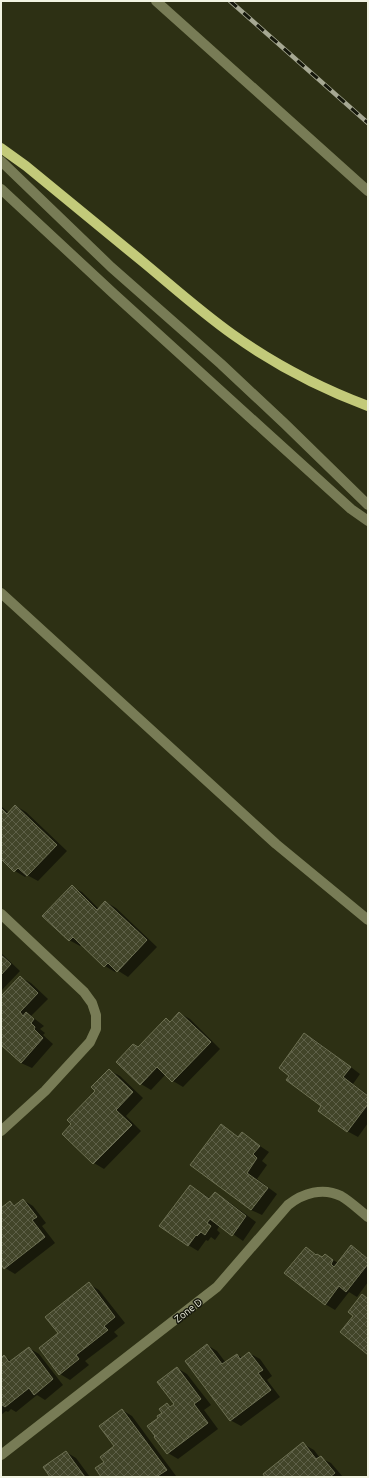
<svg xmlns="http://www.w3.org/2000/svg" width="369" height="1478" font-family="Ubuntu,sans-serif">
<defs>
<pattern id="building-cross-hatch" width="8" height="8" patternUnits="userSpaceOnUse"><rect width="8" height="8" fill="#424529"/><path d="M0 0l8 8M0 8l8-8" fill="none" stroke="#5e6048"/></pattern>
</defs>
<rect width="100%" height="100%" fill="#2d3014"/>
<path fill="#0007" d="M 1,806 L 9,813 L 16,806 L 26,812 L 67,851 L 38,881 L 27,875 L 25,877 L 15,871 L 1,857 Z
M 72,887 L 82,892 L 99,909 L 106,902 L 116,908 L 157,947 L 128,977 L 117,970 L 115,972 L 105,966 L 82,944 L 80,946 L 69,940 Z
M 1,953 L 20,971 L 1,991 Z
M 20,977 L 31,983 L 48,999 L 31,1016 L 44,1026 L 40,1029 L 45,1033 L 43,1035 L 53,1044 L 32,1068 L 21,1063 L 1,1043 L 1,997 Z
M 179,1013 L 190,1019 L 220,1049 L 183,1087 L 173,1081 L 166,1074 L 151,1090 L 141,1084 L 139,1048 L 166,1019 L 171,1022 Z
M 305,1034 L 315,1040 L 360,1074 L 353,1084 L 368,1095 L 368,1123 L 358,1137 L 347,1131 L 290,1075 Z
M 109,1070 L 120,1076 L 143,1098 L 126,1116 L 141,1131 L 104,1169 L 94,1163 L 63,1134 L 73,1124 L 97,1091 Z
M 221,1125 L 239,1137 L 242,1134 L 269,1152 L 262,1161 L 267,1165 L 257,1179 L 277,1194 L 262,1215 L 251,1210 L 192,1165 Z
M 190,1186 L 211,1199 L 215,1194 L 225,1199 L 256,1222 L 243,1241 L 220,1225 L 217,1230 L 220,1233 L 215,1240 L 211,1237 L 208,1241 L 206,1240 L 198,1251 L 188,1245 Z
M 23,1200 L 33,1206 L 46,1223 L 42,1226 L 55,1243 L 15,1274 L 5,1268 L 1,1263 L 1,1209 L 10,1202 L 16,1206 Z
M 351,1247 L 368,1258 L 368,1282 L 357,1297 L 349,1292 L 335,1310 L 325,1304 L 306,1249 L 323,1258 L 326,1255 L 338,1263 Z
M 89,1284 L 99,1290 L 125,1323 L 114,1332 L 118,1336 L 85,1361 L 89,1365 L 70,1380 L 60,1374 Z
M 207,1345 L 217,1351 L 226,1363 L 237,1355 L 243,1358 L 249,1353 L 260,1359 L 272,1376 L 267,1380 L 280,1397 L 241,1426 L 230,1420 Z
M 29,1348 L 39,1354 L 63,1385 L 45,1400 L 37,1395 L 16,1412 L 11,1409 L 8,1412 L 6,1411 L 1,1415 L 1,1359 L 4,1357 L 12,1361 Z
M 177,1368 L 187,1374 L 211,1405 L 204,1410 L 218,1429 L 178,1459 L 168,1453 L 159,1418 L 163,1413 L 167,1404 L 172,1407 L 175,1404 Z
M 122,1410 L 132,1416 L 176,1476 L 174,1477 L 102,1477 L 105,1462 L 116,1447 Z
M 303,1444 L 314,1450 L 320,1458 L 331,1463 L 343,1477 L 267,1477 Z
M 66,1452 L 76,1458 L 90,1477 L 52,1477 Z"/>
<path fill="url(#building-cross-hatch)" stroke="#6e7153" d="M 15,805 L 57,845 L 27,876 L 18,868 L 14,872 L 1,859 L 1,808 L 7,814 Z
M 72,885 L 97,910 L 105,901 L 147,940 L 117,972 L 108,963 L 104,967 L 73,937 L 69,941 L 42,916 Z
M 1,955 L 11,964 L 1,975 Z
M 20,976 L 38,993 L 20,1012 L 23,1016 L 26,1012 L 34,1019 L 31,1023 L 35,1027 L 34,1029 L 43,1038 L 21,1063 L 1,1045 L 1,996 Z
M 179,1012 L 211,1042 L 172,1082 L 157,1067 L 140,1085 L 116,1062 L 133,1044 L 138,1047 L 166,1018 L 170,1022 Z
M 304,1033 L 351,1067 L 343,1077 L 368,1096 L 368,1104 L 347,1132 L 318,1111 L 321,1106 L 286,1080 L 289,1076 L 279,1068 Z
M 109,1069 L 133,1092 L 116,1110 L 132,1125 L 93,1164 L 62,1134 L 71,1124 L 67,1120 L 95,1091 L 91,1087 Z
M 221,1124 L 238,1137 L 242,1132 L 260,1146 L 253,1154 L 257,1158 L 247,1173 L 268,1188 L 251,1210 L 190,1165 Z
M 190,1185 L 209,1199 L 215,1192 L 246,1216 L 232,1236 L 210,1219 L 207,1223 L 211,1226 L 205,1235 L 201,1232 L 197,1236 L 196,1235 L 188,1246 L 159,1226 Z
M 23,1199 L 37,1217 L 32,1220 L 45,1237 L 4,1269 L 1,1264 L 1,1208 L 10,1201 L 14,1206 Z
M 351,1245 L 368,1259 L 368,1264 L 346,1292 L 339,1286 L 325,1305 L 284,1273 L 306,1247 L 316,1255 L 317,1254 L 322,1257 L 325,1254 L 333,1260 L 331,1264 L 334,1267 Z
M 89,1282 L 115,1317 L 104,1326 L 108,1330 L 76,1355 L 79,1359 L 59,1375 L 39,1348 L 58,1333 L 45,1317 Z
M 362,1294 L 368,1299 L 368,1355 L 340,1332 L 353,1316 L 348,1312 Z
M 207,1344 L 222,1364 L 237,1354 L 240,1359 L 249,1352 L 263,1370 L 258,1373 L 271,1390 L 230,1421 L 185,1361 Z
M 29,1347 L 53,1379 L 34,1395 L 29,1388 L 5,1407 L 1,1404 L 1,1358 L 4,1355 L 9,1362 Z
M 177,1367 L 201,1399 L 194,1404 L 208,1423 L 167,1454 L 154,1437 L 155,1436 L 147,1426 L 158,1418 L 157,1416 L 162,1413 L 159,1409 L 167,1403 L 170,1407 L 174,1404 L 157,1382 Z
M 122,1409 L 167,1470 L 156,1477 L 101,1477 L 95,1468 L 104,1462 L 100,1457 L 114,1446 L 99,1426 Z
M 303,1442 L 316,1459 L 321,1456 L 335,1473 L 330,1477 L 265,1477 L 263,1474 Z
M 66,1451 L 85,1477 L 50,1477 L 43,1467 Z"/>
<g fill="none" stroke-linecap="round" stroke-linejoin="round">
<path stroke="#787c56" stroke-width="10" d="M 156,1 L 368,191
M 1,161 L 111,267 L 221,364 L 285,424 L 368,505
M 1,189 L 114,294 L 266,432 L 351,509 L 368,521
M 1,593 L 276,844 L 368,920
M 1,914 L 84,992 L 92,1003 L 96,1015 L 96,1029 L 90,1042 L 45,1091 L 1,1131
M 1,1455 L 217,1287 L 288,1205 C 303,1193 323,1187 341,1196 C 350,1201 359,1210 368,1217"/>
<path stroke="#c3ca7a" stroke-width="10" d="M 1,148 L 26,166 C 65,198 104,230 143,262 C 172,286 201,312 232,334 C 274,364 320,388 368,406"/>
<defs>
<path id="rail" d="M 230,1 L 368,123"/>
</defs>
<use href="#rail" stroke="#a6a893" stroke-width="4.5"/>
<use href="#rail" stroke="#15170b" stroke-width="3" stroke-dasharray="9" stroke-linecap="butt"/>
</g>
<g text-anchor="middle" stroke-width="3" stroke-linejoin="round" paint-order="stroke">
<g font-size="10" fill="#f1f3e2" stroke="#15170b">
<text transform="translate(188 1310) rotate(-38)" y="4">Zone D</text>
</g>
</g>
<rect width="369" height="1478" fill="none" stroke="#f1f3e2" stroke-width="4"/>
</svg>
